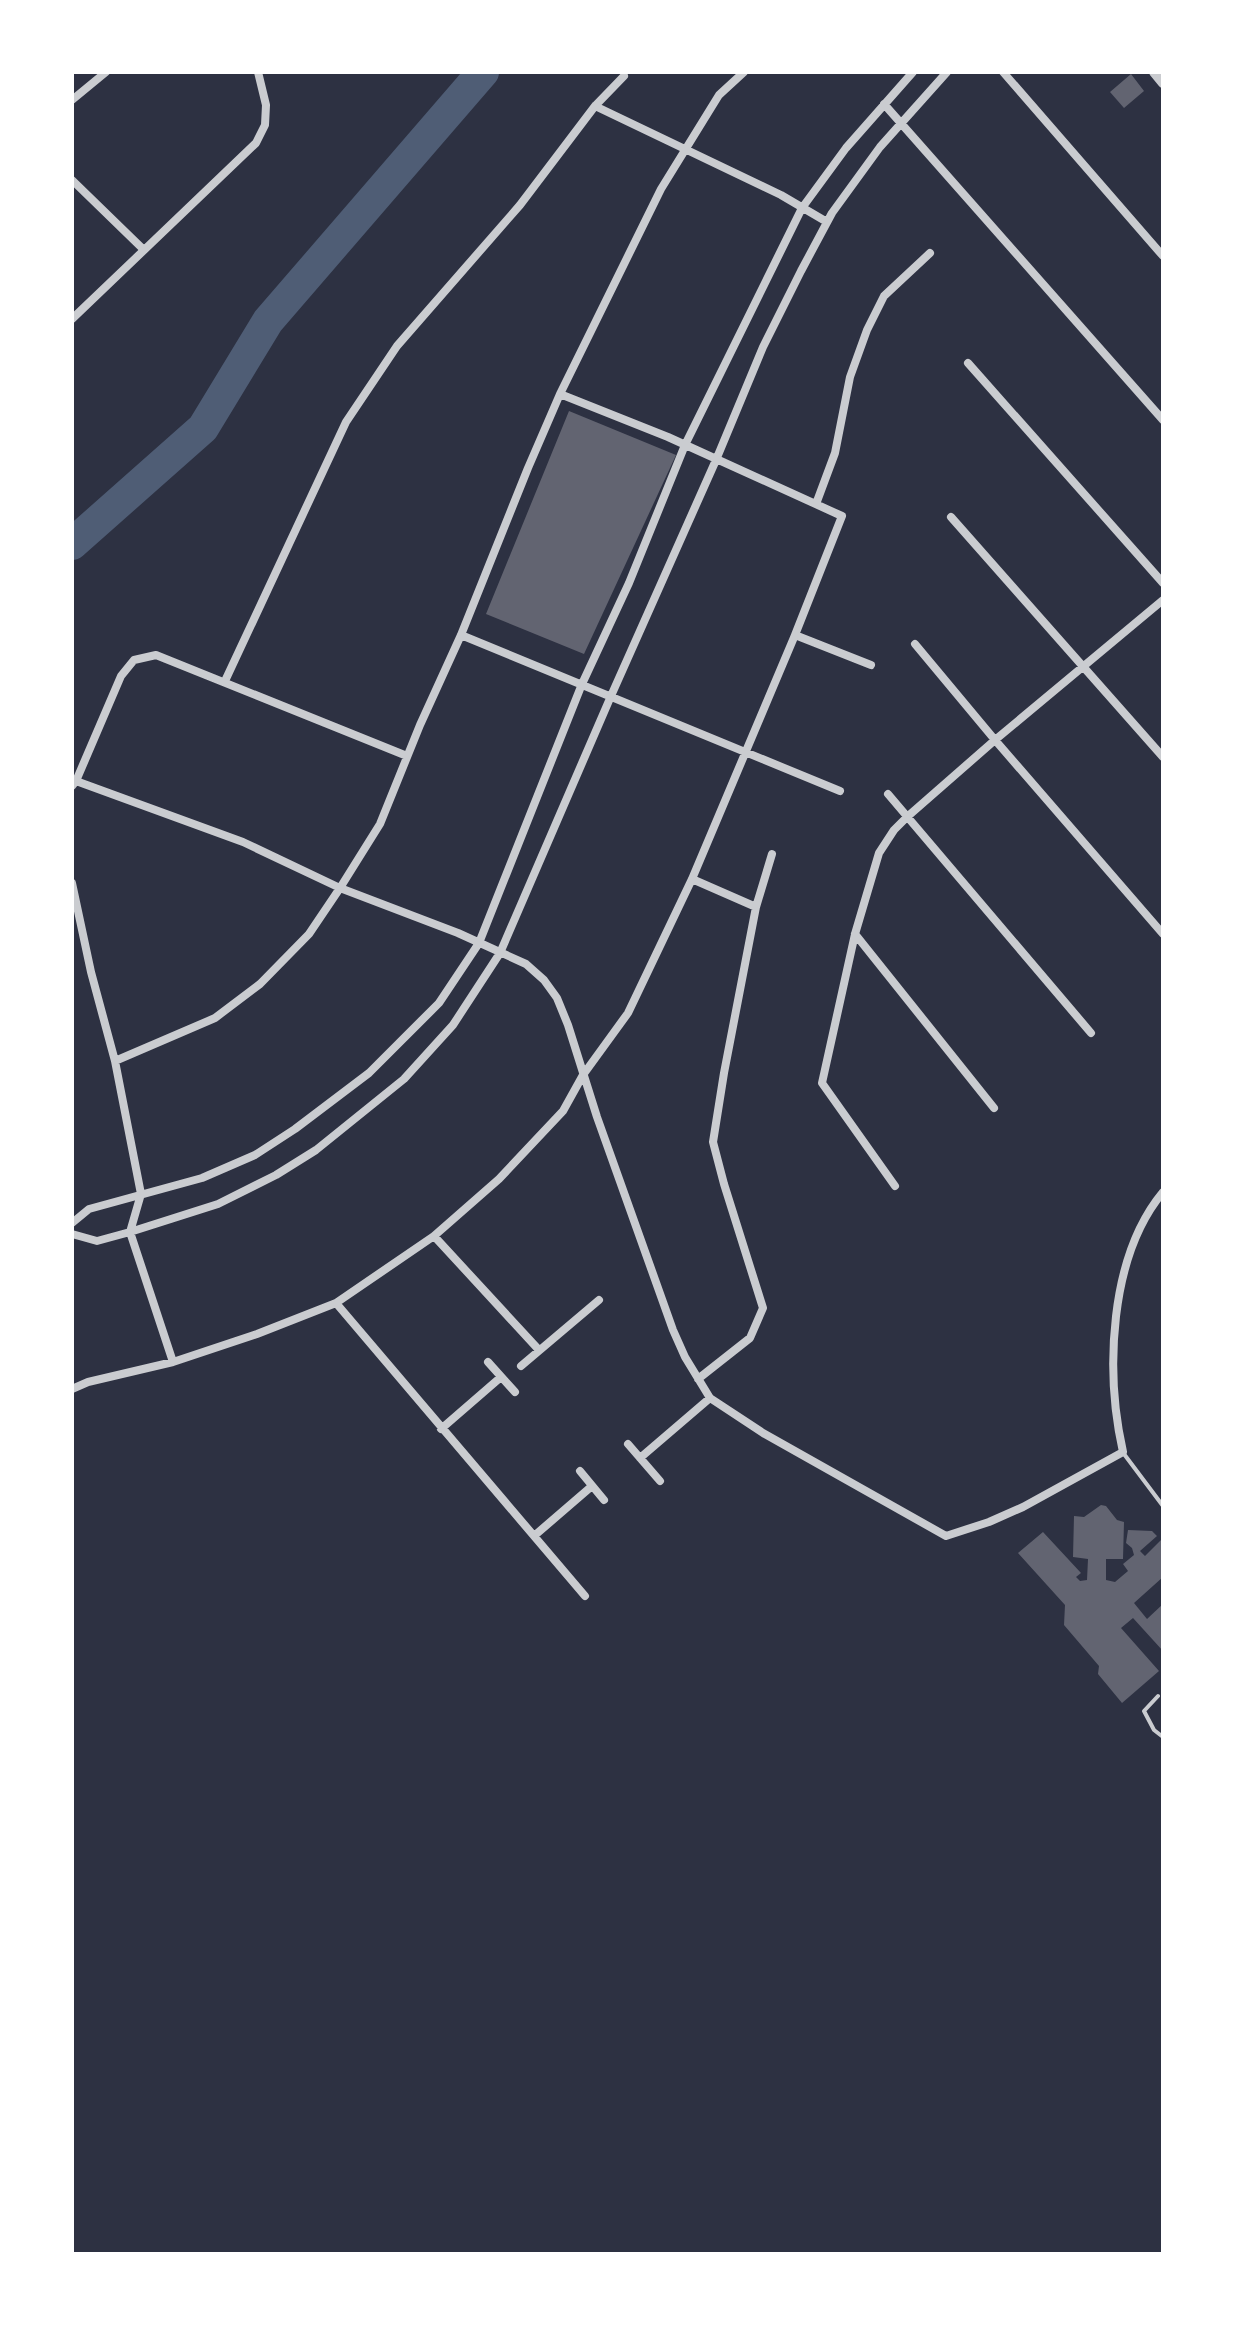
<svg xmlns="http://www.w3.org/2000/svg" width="1235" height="2326" font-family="Arial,sans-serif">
<rect width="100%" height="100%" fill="#2d3142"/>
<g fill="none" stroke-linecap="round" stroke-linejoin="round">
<path stroke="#4f5d75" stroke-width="32" d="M 72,544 L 203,428 L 268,321 L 483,72"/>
</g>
<path fill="#626471" d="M 1131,74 L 1144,91 L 1124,108 L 1110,92 Z
M 569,411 L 676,455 L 584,654 L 486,614 Z
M 1101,1505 L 1106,1506 L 1117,1520 L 1124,1522 L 1123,1559 L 1106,1559 L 1106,1580 L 1115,1582 L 1128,1571 L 1123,1564 L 1134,1555 L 1132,1548 L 1126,1543 L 1128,1530 L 1152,1531 L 1157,1536 L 1140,1551 L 1145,1556 L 1161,1540 L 1163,1543 L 1163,1577 L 1134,1603 L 1147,1619 L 1163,1604 L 1163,1651 L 1133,1618 L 1121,1628 L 1159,1671 L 1122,1703 L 1098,1674 L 1099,1666 L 1064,1625 L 1065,1605 L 1018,1553 L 1043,1532 L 1081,1573 L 1076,1577 L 1080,1581 L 1087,1580 L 1088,1559 L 1073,1557 L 1074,1516 L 1084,1517 Z"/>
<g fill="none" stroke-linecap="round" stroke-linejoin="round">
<path stroke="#caccd0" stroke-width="4" d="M 1124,1454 L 1163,1506
M 1158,1696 L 1144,1711 L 1154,1730 L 1163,1737"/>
<path stroke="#caccd0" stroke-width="8" d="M 1003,72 L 1163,256
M 72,100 L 106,72
M 884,104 L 1163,420
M 595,106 L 781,195 L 827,222
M 72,180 L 144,250
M 72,319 L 256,143 L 265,125 L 266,105 L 258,72
M 968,363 L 1163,583
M 816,504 L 835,453 L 850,377 L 867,330 L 884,296 L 930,253
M 951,517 L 1163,757
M 461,635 L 840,791
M 795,635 L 871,665
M 915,644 L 995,740 L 1163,934
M 225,681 L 346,422 L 397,346 L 520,205 L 595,106 L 624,76
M 76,781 L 243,842 L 340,888 L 458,933 L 526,964 L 544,980 L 557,998 L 568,1025 L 597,1117 L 673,1330 L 685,1357 L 710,1398 L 763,1433 L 946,1536 L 989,1522 L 1023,1507 L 1123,1452 C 1105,1372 1109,1257 1163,1192
M 72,786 L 76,781 L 121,676 L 134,660 L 156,655 L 407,756
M 888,794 L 1091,1033
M 692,879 L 756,907
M 72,883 L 91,972 L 115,1061 L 141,1194 L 130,1232 L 173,1362
M 855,934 L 994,1108
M 115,1061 L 215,1018 L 260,984 L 309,934 L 340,888 L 380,824 L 420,725 L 461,635 L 528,468 L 560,394 L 661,189 L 719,95 L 744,72
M 895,1186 L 822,1083 L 855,934 L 879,853 L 894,830 L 907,817 L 995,740 L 1163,600
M 72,1223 L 89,1209 L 202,1178 L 255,1155 L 295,1129 L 369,1073 L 439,1003 L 479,943 L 582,684 L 629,583 L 685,445 L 802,208 L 846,148 L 913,72
M 72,1234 L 97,1241 L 130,1232 L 218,1204 L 276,1175 L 316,1150 L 404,1079 L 453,1025 L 500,953 L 611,696 L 716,460 L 763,347 L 801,271 L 832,213 L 880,147 L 947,72
M 434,1236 L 539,1350
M 336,1303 L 585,1596
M 488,1362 L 515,1392
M 521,1366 L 599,1300
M 698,1379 L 750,1338 L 763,1308 L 724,1184 L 713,1142 L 724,1073 L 756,907 L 772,854
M 72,1389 L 88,1382 L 173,1362 L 257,1334 L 336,1303 L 434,1236 L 499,1179 L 563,1111 L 583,1075 L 628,1013 L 692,879 L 795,635 L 842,516 L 668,437 L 560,394
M 441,1429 L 501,1377
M 628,1444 L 660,1481
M 640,1458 L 710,1398
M 580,1471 L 604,1500
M 534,1536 L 592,1486"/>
<path stroke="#caccd0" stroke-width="10" d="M 1154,72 L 1163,83"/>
</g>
<rect width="1235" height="2326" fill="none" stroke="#ffffff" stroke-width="148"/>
</svg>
